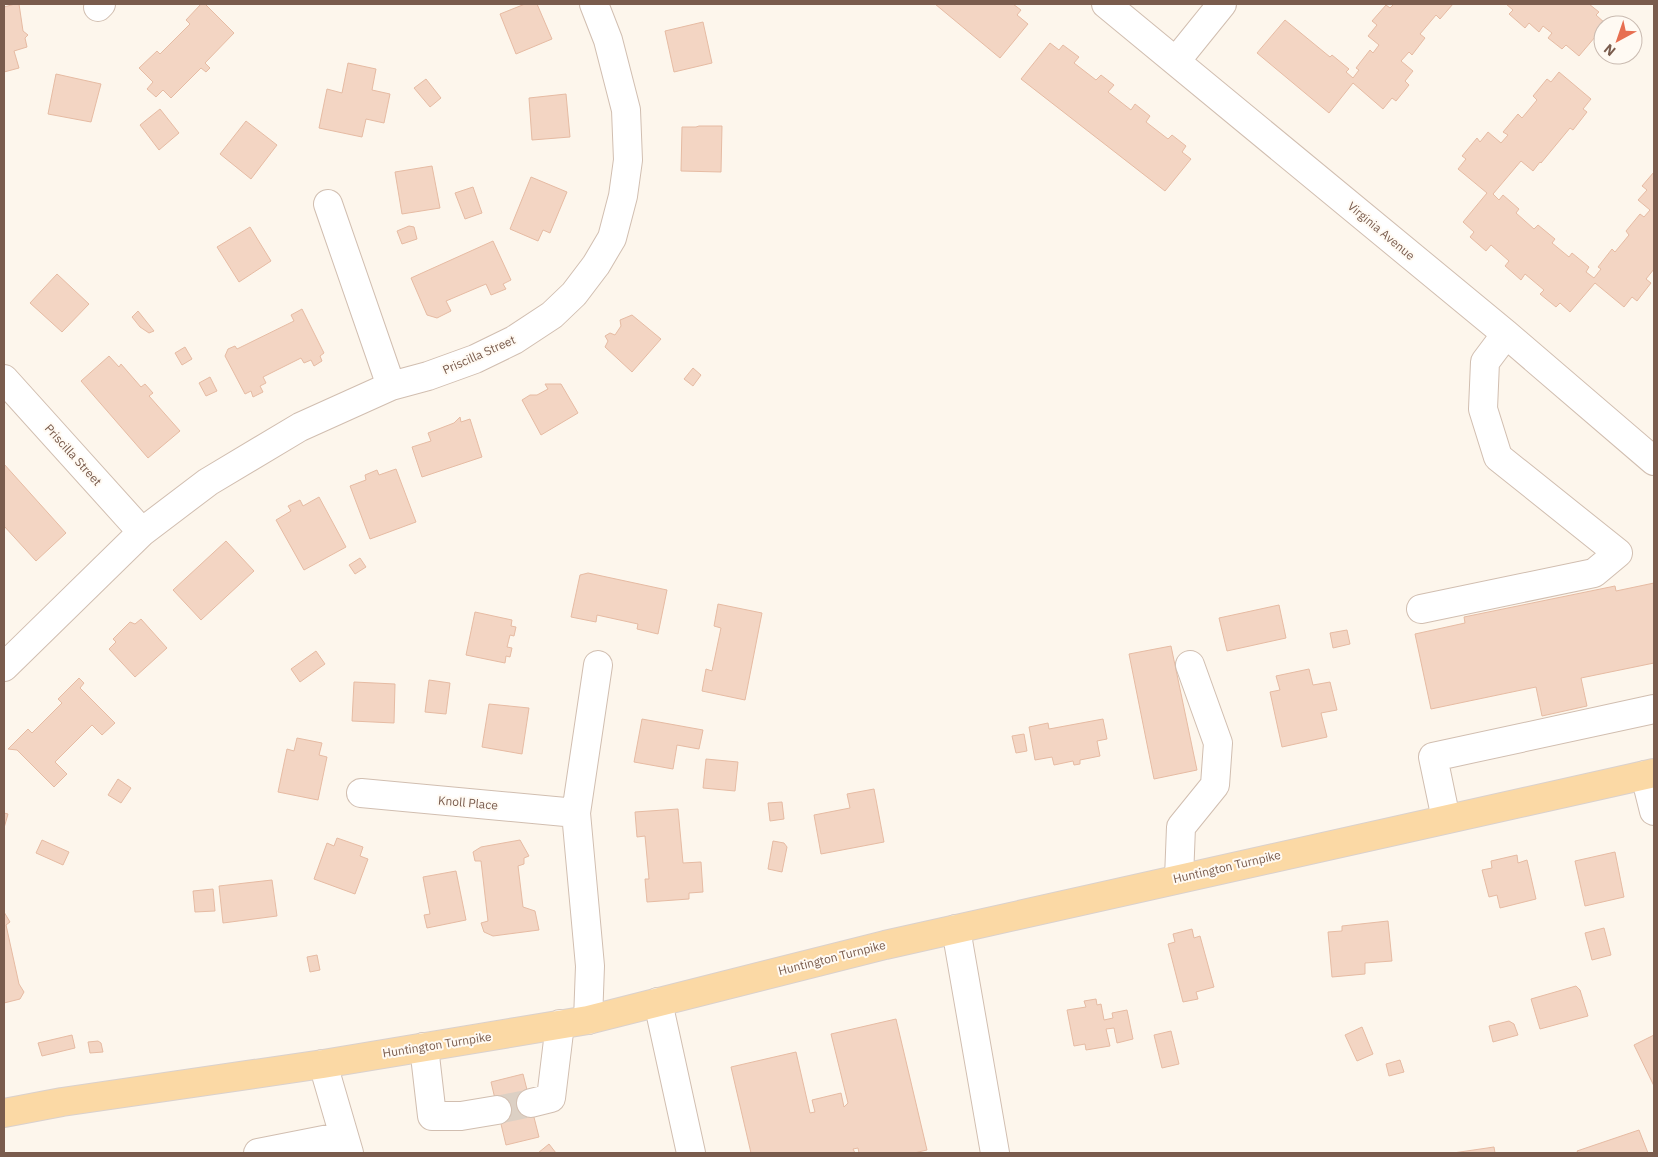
<svg xmlns="http://www.w3.org/2000/svg" width="1658" height="1157" font-family="'IBM Plex Sans',sans-serif">
<rect width="100%" height="100%" fill="#fdf6ec"/>
<path fill="#f3d5c3" stroke="#e6bba3" d="M 15,4 L 19,4 L 23,31 L 28,35 L 25,38 L 27,47 L 14,51 L 19,68 L 4,72 L 4,7 Z
M 201,4 L 205,4 L 234,33 L 205,63 L 210,68 L 206,72 L 201,68 L 171,98 L 163,90 L 156,97 L 147,89 L 153,82 L 139,68 L 157,51 L 160,54 L 190,24 L 186,20 Z
M 525,4 L 537,4 L 552,39 L 516,54 L 500,14 Z
M 935,4 L 1013,4 L 1021,10 L 1017,15 L 1028,24 L 1000,58 Z
M 1394,4 L 1453,4 L 1440,19 L 1436,15 L 1420,34 L 1425,38 L 1412,55 L 1409,52 L 1401,61 L 1413,71 L 1405,81 L 1409,85 L 1396,101 L 1392,98 L 1383,109 L 1353,83 L 1329,113 L 1257,53 L 1285,20 L 1330,57 L 1332,55 L 1349,69 L 1346,72 L 1353,78 L 1359,70 L 1356,68 L 1370,50 L 1373,53 L 1379,45 L 1368,36 L 1377,25 L 1372,21 L 1386,5 L 1390,8 Z
M 1506,4 L 1589,4 L 1599,12 L 1596,15 L 1606,24 L 1579,56 L 1566,45 L 1562,49 L 1548,38 L 1552,33 L 1543,26 L 1539,32 L 1529,23 L 1525,28 L 1509,14 L 1513,10 Z
M 703,22 L 712,63 L 674,72 L 665,31 Z
M 1050,43 L 1059,50 L 1063,45 L 1079,57 L 1074,63 L 1096,80 L 1101,75 L 1114,85 L 1108,92 L 1131,110 L 1135,104 L 1150,116 L 1146,122 L 1168,139 L 1172,135 L 1186,146 L 1182,152 L 1191,159 L 1165,191 L 1021,79 Z
M 348,63 L 376,69 L 372,90 L 390,94 L 384,123 L 366,119 L 362,137 L 319,128 L 327,89 L 342,93 Z
M 1559,72 L 1591,99 L 1583,109 L 1587,112 L 1573,130 L 1570,128 L 1541,163 L 1540,162 L 1533,171 L 1521,161 L 1493,194 L 1499,200 L 1503,195 L 1519,209 L 1516,213 L 1534,229 L 1538,225 L 1555,239 L 1552,243 L 1569,257 L 1572,253 L 1589,267 L 1586,272 L 1594,278 L 1601,269 L 1598,267 L 1612,249 L 1615,252 L 1629,235 L 1626,231 L 1640,214 L 1644,217 L 1650,210 L 1638,200 L 1647,190 L 1642,186 L 1654,172 L 1654,269 L 1646,279 L 1651,283 L 1637,301 L 1632,297 L 1624,307 L 1595,283 L 1570,312 L 1560,303 L 1556,307 L 1540,294 L 1544,290 L 1525,274 L 1521,280 L 1505,266 L 1509,261 L 1491,245 L 1486,251 L 1470,237 L 1474,232 L 1463,222 L 1487,193 L 1458,169 L 1466,159 L 1462,156 L 1477,138 L 1480,142 L 1488,132 L 1501,143 L 1508,135 L 1503,132 L 1518,114 L 1522,118 L 1537,100 L 1533,96 L 1547,79 L 1551,82 Z
M 56,74 L 101,84 L 91,122 L 48,114 Z
M 426,79 L 441,98 L 430,107 L 414,88 Z
M 566,94 L 570,137 L 532,140 L 529,98 Z
M 160,109 L 179,133 L 159,150 L 140,125 Z
M 246,121 L 277,145 L 251,179 L 220,154 Z
M 699,126 L 722,126 L 721,172 L 681,171 L 682,127 L 696,127 Z
M 432,166 L 440,208 L 402,214 L 395,172 Z
M 531,177 L 567,192 L 550,233 L 543,230 L 538,241 L 510,229 Z
M 473,187 L 482,213 L 465,219 L 455,193 Z
M 409,226 L 414,227 L 417,239 L 402,244 L 397,231 Z
M 250,227 L 271,261 L 239,282 L 217,247 Z
M 493,241 L 511,280 L 503,284 L 506,289 L 491,295 L 486,284 L 446,301 L 451,311 L 437,318 L 427,315 L 411,278 Z
M 57,274 L 89,304 L 62,332 L 30,303 Z
M 302,309 L 324,353 L 320,356 L 322,361 L 314,366 L 311,360 L 304,363 L 301,358 L 263,377 L 266,383 L 260,386 L 263,392 L 253,397 L 251,391 L 245,394 L 225,356 L 228,349 L 235,346 L 237,349 L 294,321 L 291,315 Z
M 138,311 L 154,331 L 149,333 L 140,327 L 132,317 Z
M 632,315 L 661,339 L 632,372 L 605,347 L 608,341 L 605,336 L 610,333 L 615,335 L 621,326 L 620,320 Z
M 185,347 L 192,359 L 182,365 L 175,353 Z
M 109,356 L 119,367 L 121,364 L 141,387 L 145,384 L 153,393 L 149,396 L 180,431 L 148,458 L 81,381 Z
M 693,368 L 701,375 L 693,386 L 684,379 Z
M 210,377 L 217,391 L 206,396 L 199,383 Z
M 545,384 L 561,384 L 578,413 L 541,435 L 522,400 L 530,395 L 537,395 L 548,389 Z
M 460,417 L 461,422 L 470,419 L 482,457 L 422,477 L 412,447 L 431,441 L 428,433 L 454,423 Z
M 4,464 L 66,533 L 36,561 L 4,526 Z
M 396,469 L 416,522 L 370,539 L 350,486 L 366,480 L 365,475 L 377,470 L 379,475 Z
M 319,497 L 346,547 L 304,570 L 276,520 L 291,511 L 288,506 L 300,500 L 303,506 Z
M 226,541 L 254,571 L 201,620 L 173,590 Z
M 360,558 L 366,567 L 355,574 L 349,565 Z
M 588,573 L 667,590 L 658,634 L 637,629 L 638,624 L 597,615 L 596,622 L 571,617 L 580,575 Z
M 1654,583 L 1654,663 L 1581,678 L 1587,706 L 1542,716 L 1536,687 L 1431,709 L 1415,634 L 1465,623 L 1464,617 L 1615,586 L 1616,591 Z
M 718,604 L 762,613 L 745,700 L 702,691 L 706,669 L 712,671 L 721,628 L 714,626 Z
M 1279,605 L 1286,638 L 1227,651 L 1219,618 Z
M 475,612 L 512,620 L 511,626 L 516,627 L 514,636 L 510,635 L 507,647 L 512,648 L 510,657 L 506,656 L 505,663 L 466,655 Z
M 141,619 L 167,648 L 135,677 L 109,649 L 116,642 L 113,639 L 130,622 L 135,624 Z
M 1347,630 L 1350,644 L 1333,648 L 1330,633 Z
M 1171,646 L 1197,770 L 1154,779 L 1129,654 Z
M 316,651 L 325,664 L 300,682 L 291,669 Z
M 1309,669 L 1313,685 L 1330,682 L 1337,710 L 1321,713 L 1327,737 L 1282,747 L 1270,692 L 1280,690 L 1276,676 Z
M 79,678 L 84,683 L 80,688 L 115,723 L 102,735 L 92,725 L 55,762 L 67,774 L 54,787 L 17,750 L 8,749 L 28,729 L 32,733 L 62,703 L 58,699 Z
M 429,680 L 450,683 L 446,714 L 425,712 Z
M 354,682 L 395,684 L 394,723 L 352,721 Z
M 489,704 L 529,708 L 522,754 L 482,747 Z
M 642,719 L 703,730 L 699,749 L 677,745 L 673,769 L 634,762 Z
M 1103,719 L 1107,739 L 1097,741 L 1100,756 L 1080,760 L 1080,764 L 1074,765 L 1073,761 L 1054,765 L 1052,757 L 1035,760 L 1029,727 L 1048,723 L 1049,729 Z
M 1024,734 L 1027,751 L 1016,753 L 1012,736 Z
M 297,738 L 322,743 L 319,755 L 327,757 L 318,800 L 278,792 L 287,749 L 294,751 Z
M 706,759 L 738,762 L 735,791 L 703,788 Z
M 118,779 L 131,788 L 121,803 L 108,795 Z
M 874,789 L 884,842 L 821,854 L 814,815 L 850,808 L 847,794 Z
M 782,802 L 784,819 L 770,821 L 768,803 Z
M 678,809 L 683,863 L 701,862 L 703,892 L 689,893 L 689,899 L 647,902 L 645,879 L 649,879 L 645,836 L 637,837 L 635,812 Z
M 4,813 L 8,814 L 4,828 Z
M 337,838 L 363,847 L 360,856 L 368,859 L 355,894 L 314,879 L 327,843 L 334,846 Z
M 42,840 L 69,852 L 63,865 L 36,853 Z
M 520,840 L 529,856 L 524,858 L 524,864 L 518,866 L 523,907 L 535,911 L 539,930 L 493,936 L 484,932 L 481,923 L 488,921 L 481,861 L 475,861 L 473,852 L 481,847 Z
M 773,841 L 784,843 L 787,847 L 782,872 L 768,869 Z
M 1615,852 L 1624,897 L 1585,906 L 1575,861 Z
M 1517,855 L 1518,863 L 1527,860 L 1536,899 L 1500,908 L 1497,895 L 1489,897 L 1482,870 L 1492,868 L 1491,861 Z
M 456,871 L 466,920 L 427,928 L 424,915 L 430,914 L 423,877 Z
M 272,880 L 277,916 L 223,923 L 219,886 Z
M 213,889 L 215,911 L 195,912 L 193,891 Z
M 4,912 L 10,922 L 6,925 L 19,984 L 24,992 L 20,999 L 4,1003 Z
M 1388,921 L 1392,961 L 1365,963 L 1365,974 L 1332,977 L 1328,932 L 1342,931 L 1342,926 Z
M 1604,928 L 1611,955 L 1592,960 L 1585,933 Z
M 1192,929 L 1194,938 L 1200,936 L 1214,987 L 1196,992 L 1198,999 L 1183,1002 L 1168,944 L 1175,942 L 1173,934 Z
M 317,955 L 320,970 L 310,972 L 307,957 Z
M 1576,986 L 1580,990 L 1588,1016 L 1540,1029 L 1531,999 Z
M 1096,999 L 1097,1005 L 1101,1004 L 1104,1020 L 1113,1018 L 1112,1013 L 1127,1010 L 1133,1039 L 1117,1043 L 1114,1028 L 1106,1029 L 1110,1046 L 1086,1050 L 1085,1044 L 1074,1046 L 1067,1010 L 1086,1007 L 1084,1001 Z
M 896,1019 L 927,1150 L 914,1153 L 859,1153 L 858,1148 L 853,1149 L 855,1153 L 751,1153 L 731,1067 L 796,1052 L 810,1113 L 815,1112 L 812,1100 L 841,1093 L 844,1107 L 848,1103 L 831,1034 Z
M 1509,1021 L 1514,1024 L 1518,1035 L 1493,1042 L 1489,1026 Z
M 1362,1027 L 1373,1054 L 1357,1061 L 1345,1035 Z
M 1171,1031 L 1179,1064 L 1162,1068 L 1154,1035 Z
M 72,1035 L 75,1048 L 42,1056 L 38,1043 Z
M 1654,1035 L 1654,1086 L 1634,1045 Z
M 98,1041 L 101,1043 L 103,1052 L 90,1053 L 88,1042 Z
M 1400,1060 L 1404,1072 L 1389,1076 L 1386,1064 Z
M 523,1074 L 539,1137 L 506,1145 L 491,1082 Z
M 1639,1130 L 1648,1153 L 1578,1153 L 1577,1151 Z
M 549,1144 L 556,1153 L 538,1153 Z
M 1494,1147 L 1495,1153 L 1453,1153 Z"/>
<g fill="none" stroke-linecap="round" stroke-linejoin="round">
<path stroke="#dcd0c4" stroke-width="28" stroke-dasharray="28 14" stroke-linecap="butt" d="M 497,1110 L 531,1103"/>
<defs>
<path id="minor" d="M 1106,4 L 1506,334 L 1654,461
M 98,7 L 101,4
M 1176,61 L 1222,4
M 328,204 L 391,386
M 4,379 L 142,532
M 1421,609 L 1594,573 L 1618,553 L 1498,457 L 1483,409 L 1485,362 L 1506,334
M 4,667 L 142,532 L 208,482 L 300,427 L 391,386 L 428,376 L 475,359 L 514,340 L 552,315 L 574,294 L 596,265 L 612,238 L 623,196 L 628,160 L 626,110 L 608,40 L 594,4
M 1645,775 L 1654,811
M 361,793 L 576,813
M 1446,819 L 1433,757 L 1654,709
M 1179,878 L 1181,827 L 1215,785 L 1218,743 L 1190,665
M 956,929 L 995,1153
M 658,1002 L 691,1153
M 588,1020 L 590,966 L 576,813 L 598,665
M 424,1047 L 432,1116 L 461,1116 L 497,1110
M 323,1064 L 349,1153
M 531,1103 L 551,1098 L 560,1024
M 258,1153 L 344,1136"/>
<path id="major" d="M 4,1113 L 62,1102 L 323,1064 L 588,1020 L 885,945 L 1654,773"/>
</defs>
<use href="#minor" stroke="#d1beb0" stroke-width="30"/>
<use href="#major" stroke="#dad1cd" stroke-width="30"/>
<use href="#minor" stroke="#fff" stroke-width="28"/>
<use href="#major" stroke="#fbd9a5" stroke-width="28"/>
</g>
<g text-anchor="middle" stroke-width="4" stroke-linejoin="round" paint-order="stroke">
<g font-size="12" fill="#7a5c4d" stroke="#fffaf3">
<text transform="translate(1381 231) rotate(40)" y="4">Virginia Avenue</text>
<text transform="translate(479 355) rotate(-24)" y="4">Priscilla Street</text>
<text transform="translate(73 455) rotate(48)" y="4">Priscilla Street</text>
<text transform="translate(468 803) rotate(5)" y="4">Knoll Place</text>
<text transform="translate(1227 867) rotate(-13)" y="4">Huntington Turnpike</text>
<text transform="translate(832 958) rotate(-14)" y="4">Huntington Turnpike</text>
<text transform="translate(437 1045) rotate(-9)" y="4">Huntington Turnpike</text>
</g>
</g>
<rect width="1658" height="1157" fill="none" stroke="#7a5c4d" stroke-width="10"/>
<g transform="translate(1618 40) rotate(220)"><circle r="24" fill="#fffaf3" stroke="#cabbb1"/>
<path d="M0-4L9 19L0 12L-9 19Z" fill="#e76f51"/>
<text y="-8" font-size="14" font-weight="bold" text-anchor="middle" fill="#7a5c4d">N</text>
</g>
</svg>
